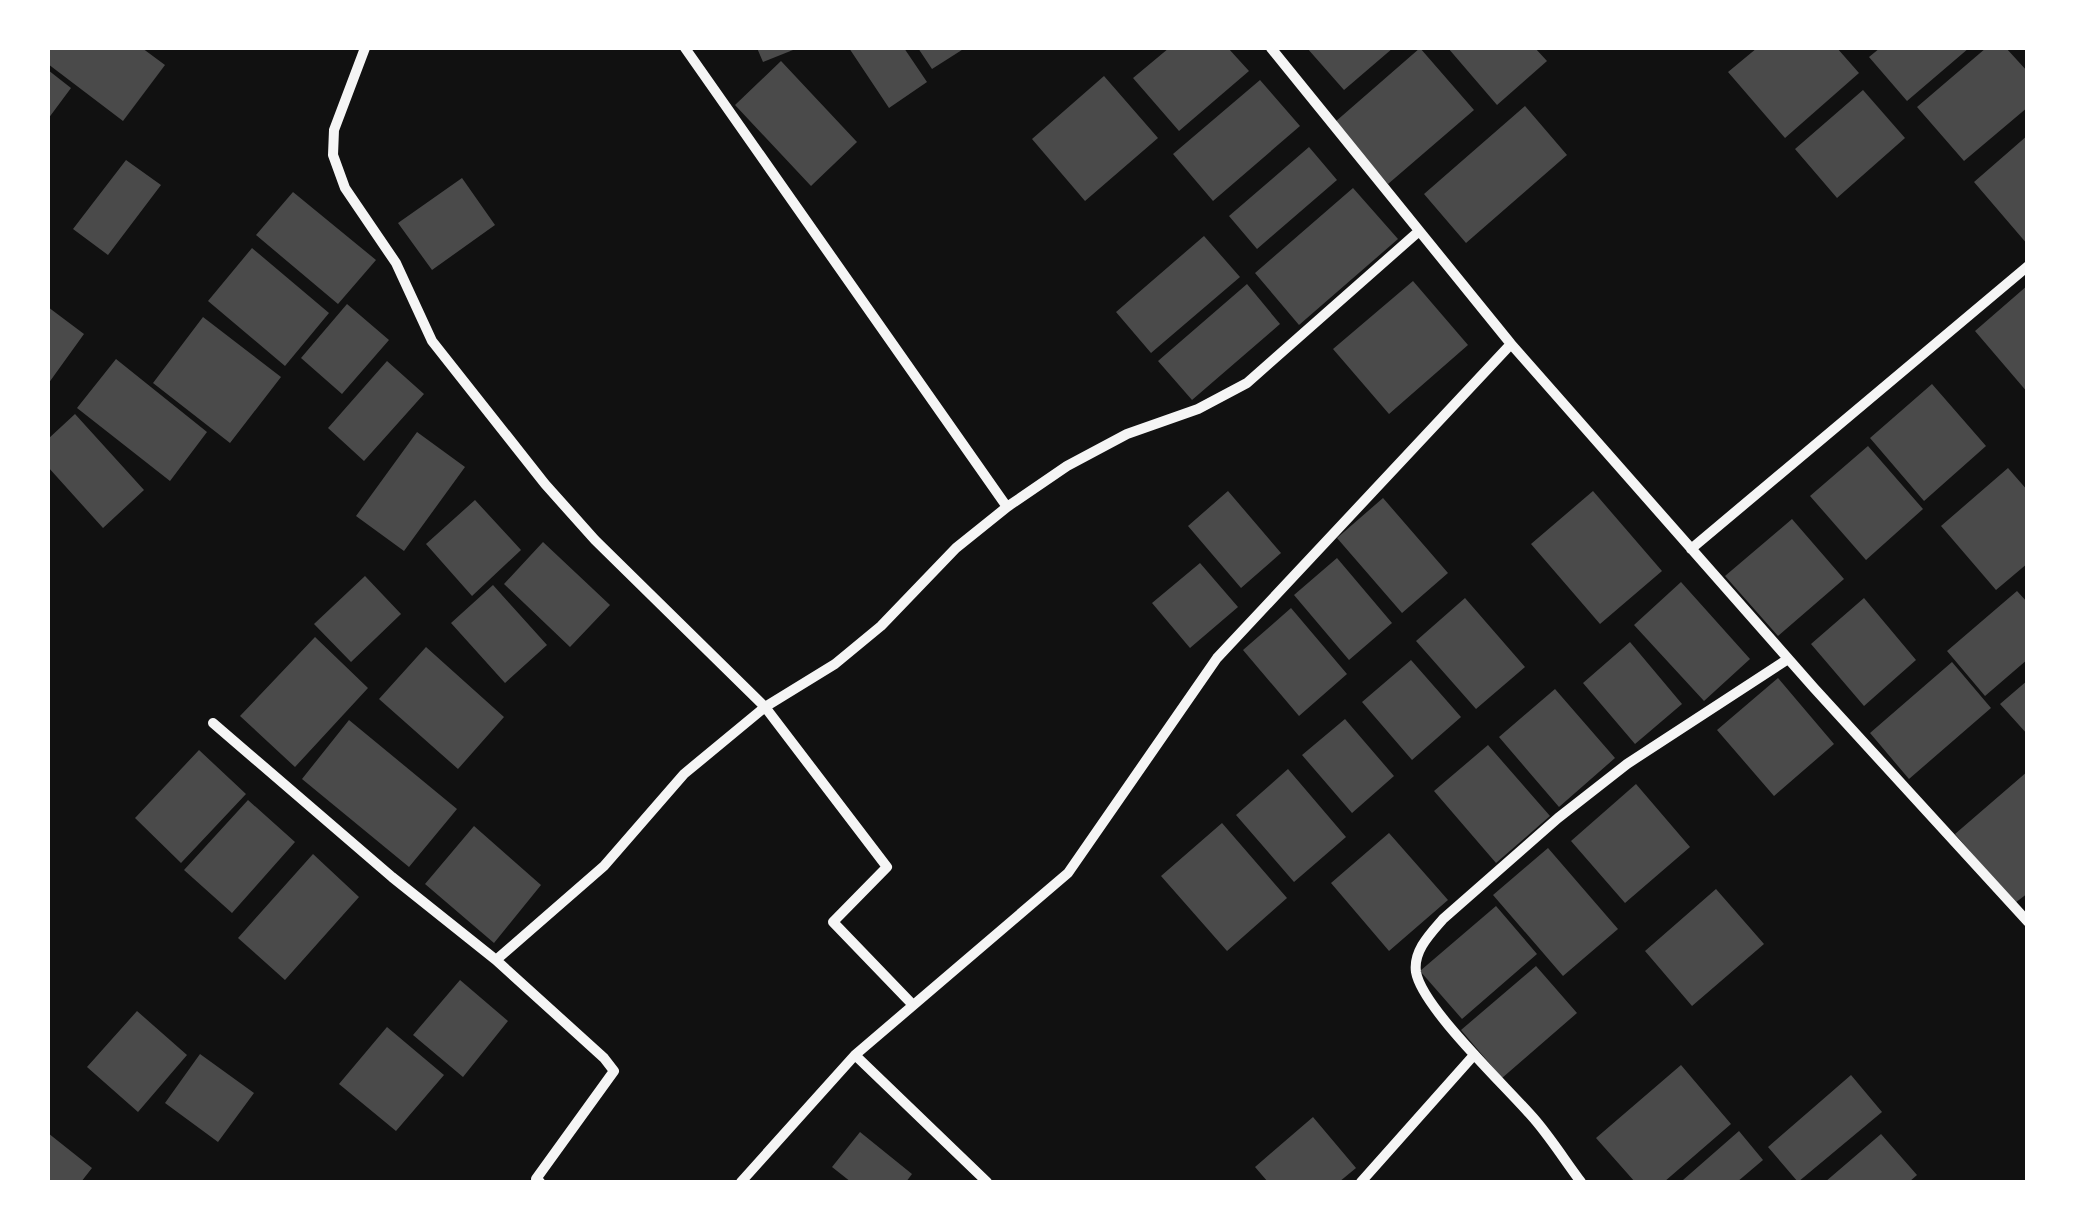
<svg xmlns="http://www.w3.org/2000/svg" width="2075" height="1230" font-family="'Public Sans',sans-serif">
<rect width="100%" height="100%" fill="#111"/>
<path fill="#4a4a4a" d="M 50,48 L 142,48 L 165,65 L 123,121 L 48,64 Z
M 757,48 L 798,48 L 763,62 Z
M 849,48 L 904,48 L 927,82 L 889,108 Z
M 918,48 L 965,48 L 932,69 Z
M 1169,48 L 1228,48 L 1249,71 L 1179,131 L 1133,78 Z
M 1307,48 L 1393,48 L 1344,90 Z
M 1420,48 L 1474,110 L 1388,184 L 1335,122 Z
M 1448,48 L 1535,48 L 1547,61 L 1497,105 Z
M 1757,48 L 1837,48 L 1859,73 L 1785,138 L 1728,72 Z
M 1880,48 L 1969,48 L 1907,101 L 1869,57 Z
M 1986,48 L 2006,48 L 2028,72 L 2028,107 L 1964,161 L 1917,107 Z
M 781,61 L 857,142 L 811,186 L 735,105 Z
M 48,70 L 71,88 L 48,119 Z
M 1104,76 L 1158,138 L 1085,201 L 1032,139 Z
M 1260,80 L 1300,126 L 1213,201 L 1173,154 Z
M 1863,90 L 1905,138 L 1837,198 L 1795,149 Z
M 1525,106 L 1567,155 L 1466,243 L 1424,194 Z
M 2028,135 L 2028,245 L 1974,182 Z
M 1309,147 L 1337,180 L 1257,249 L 1229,216 Z
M 126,160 L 161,185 L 108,255 L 73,229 Z
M 462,178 L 495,225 L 432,270 L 398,223 Z
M 1353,188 L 1398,239 L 1299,325 L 1255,273 Z
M 293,192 L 376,260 L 338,304 L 256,235 Z
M 1204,236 L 1240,277 L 1151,353 L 1116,312 Z
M 252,248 L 329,313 L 285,366 L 208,301 Z
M 1413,281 L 1468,345 L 1389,414 L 1333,349 Z
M 1247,284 L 1280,324 L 1192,400 L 1158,361 Z
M 2028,285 L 2028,393 L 1975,331 Z
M 347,304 L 389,340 L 342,394 L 301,358 Z
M 48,307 L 84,334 L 48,384 Z
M 203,317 L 281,377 L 230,443 L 153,383 Z
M 116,359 L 207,432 L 170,481 L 77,408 Z
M 387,361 L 424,394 L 364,461 L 328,428 Z
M 1932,384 L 1986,446 L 1924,501 L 1870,438 Z
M 75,414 L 144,490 L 103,528 L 48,467 L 48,439 Z
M 417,432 L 465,467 L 404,551 L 356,516 Z
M 1868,446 L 1923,509 L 1866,560 L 1810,496 Z
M 2008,468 L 2028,491 L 2028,563 L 1996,590 L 1941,526 Z
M 1228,491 L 1281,553 L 1241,588 L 1188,526 Z
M 1593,491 L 1662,571 L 1600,624 L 1531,544 Z
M 1383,498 L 1448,573 L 1402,613 L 1337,538 Z
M 475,500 L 521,550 L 472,596 L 426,544 Z
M 1792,519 L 1844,579 L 1778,636 L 1725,576 Z
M 543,542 L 610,605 L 570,647 L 504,584 Z
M 1337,558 L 1392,623 L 1349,660 L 1294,595 Z
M 1200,563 L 1238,607 L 1190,648 L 1152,603 Z
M 365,576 L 401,614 L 351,662 L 314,624 Z
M 1681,582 L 1750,659 L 1704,701 L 1634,625 Z
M 493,585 L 547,645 L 505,683 L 451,623 Z
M 2017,591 L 2028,603 L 2028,659 L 1985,696 L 1947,651 Z
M 1465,598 L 1525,667 L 1476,709 L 1416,641 Z
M 1864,598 L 1916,660 L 1864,706 L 1811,644 Z
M 1291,608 L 1347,674 L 1299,716 L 1243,650 Z
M 315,637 L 368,688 L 295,767 L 240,716 Z
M 1630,642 L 1682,704 L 1635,744 L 1583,683 Z
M 426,647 L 504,717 L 458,769 L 379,699 Z
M 1411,660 L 1461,717 L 1412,760 L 1362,702 Z
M 1952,662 L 1991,708 L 1909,779 L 1870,733 Z
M 1778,678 L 1834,744 L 1774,796 L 1717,730 Z
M 2028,680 L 2028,735 L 2000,704 Z
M 1555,689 L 1615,758 L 1559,807 L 1499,737 Z
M 1345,719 L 1394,776 L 1352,813 L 1302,755 Z
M 349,720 L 457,809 L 409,867 L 302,779 Z
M 1488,745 L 1550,816 L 1496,863 L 1434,791 Z
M 199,750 L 246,794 L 181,863 L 135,818 Z
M 1288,769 L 1346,837 L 1294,882 L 1236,815 Z
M 2028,771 L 2028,893 L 2015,903 L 1955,834 Z
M 1636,784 L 1690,847 L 1625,903 L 1571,841 Z
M 248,800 L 295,842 L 232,913 L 184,870 Z
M 1222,823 L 1287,898 L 1227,951 L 1161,876 Z
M 474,826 L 541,885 L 494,943 L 425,884 Z
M 1389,833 L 1448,900 L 1389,951 L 1331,883 Z
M 1548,848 L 1618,929 L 1563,976 L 1493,895 Z
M 313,854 L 359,897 L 285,980 L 238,938 Z
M 1716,889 L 1764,944 L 1692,1006 L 1645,951 Z
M 1496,906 L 1537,954 L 1462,1019 L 1420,971 Z
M 1536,966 L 1577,1013 L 1502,1078 L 1461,1030 Z
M 460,980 L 508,1021 L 463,1077 L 413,1035 Z
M 137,1011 L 187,1055 L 138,1112 L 87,1067 Z
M 387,1027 L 444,1075 L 396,1131 L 339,1084 Z
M 200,1054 L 254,1093 L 218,1142 L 165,1103 Z
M 1681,1065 L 1731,1124 L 1664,1182 L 1635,1182 L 1596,1138 Z
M 1851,1075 L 1882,1112 L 1798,1182 L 1768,1147 Z
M 1313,1117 L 1356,1168 L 1339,1182 L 1268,1182 L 1255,1167 Z
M 1739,1131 L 1763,1160 L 1737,1182 L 1685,1182 L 1683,1180 Z
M 860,1132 L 912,1174 L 906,1182 L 851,1182 L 832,1167 Z
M 48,1133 L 92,1168 L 81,1182 L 48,1182 Z
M 1881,1134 L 1917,1175 L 1909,1182 L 1825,1182 Z"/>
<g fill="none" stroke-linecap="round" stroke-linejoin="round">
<path stroke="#f5f5f5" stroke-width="10" d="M 365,48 L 334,130 L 333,155 L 345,188 L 396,263 L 432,341 L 545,484 L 595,540 L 765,707 L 887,867 L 833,922 L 912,1004
M 685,48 L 1007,507
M 1271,48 L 1511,344 L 1814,688 L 2028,922
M 1691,549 L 2028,266
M 213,723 L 392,877 L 496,960 L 604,1058 L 614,1071 L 536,1179 L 540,1182
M 496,960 L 604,866 L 684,774 L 765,707 L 835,664 L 881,626 L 956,548 L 1007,507 L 1067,466 L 1127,434 L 1198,409 L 1247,383 L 1418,232
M 855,1055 L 987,1182
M 741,1182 L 855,1055 L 1068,873 L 1217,658 L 1511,344
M 1361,1182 L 1474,1055
M 1581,1182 C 1566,1162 1552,1140 1536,1121 C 1509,1089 1422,1008 1416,972 C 1413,951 1430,934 1443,919 L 1558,818 L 1627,764 L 1788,659"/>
</g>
<rect width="2075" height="1230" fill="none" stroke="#ffffff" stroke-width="100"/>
</svg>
